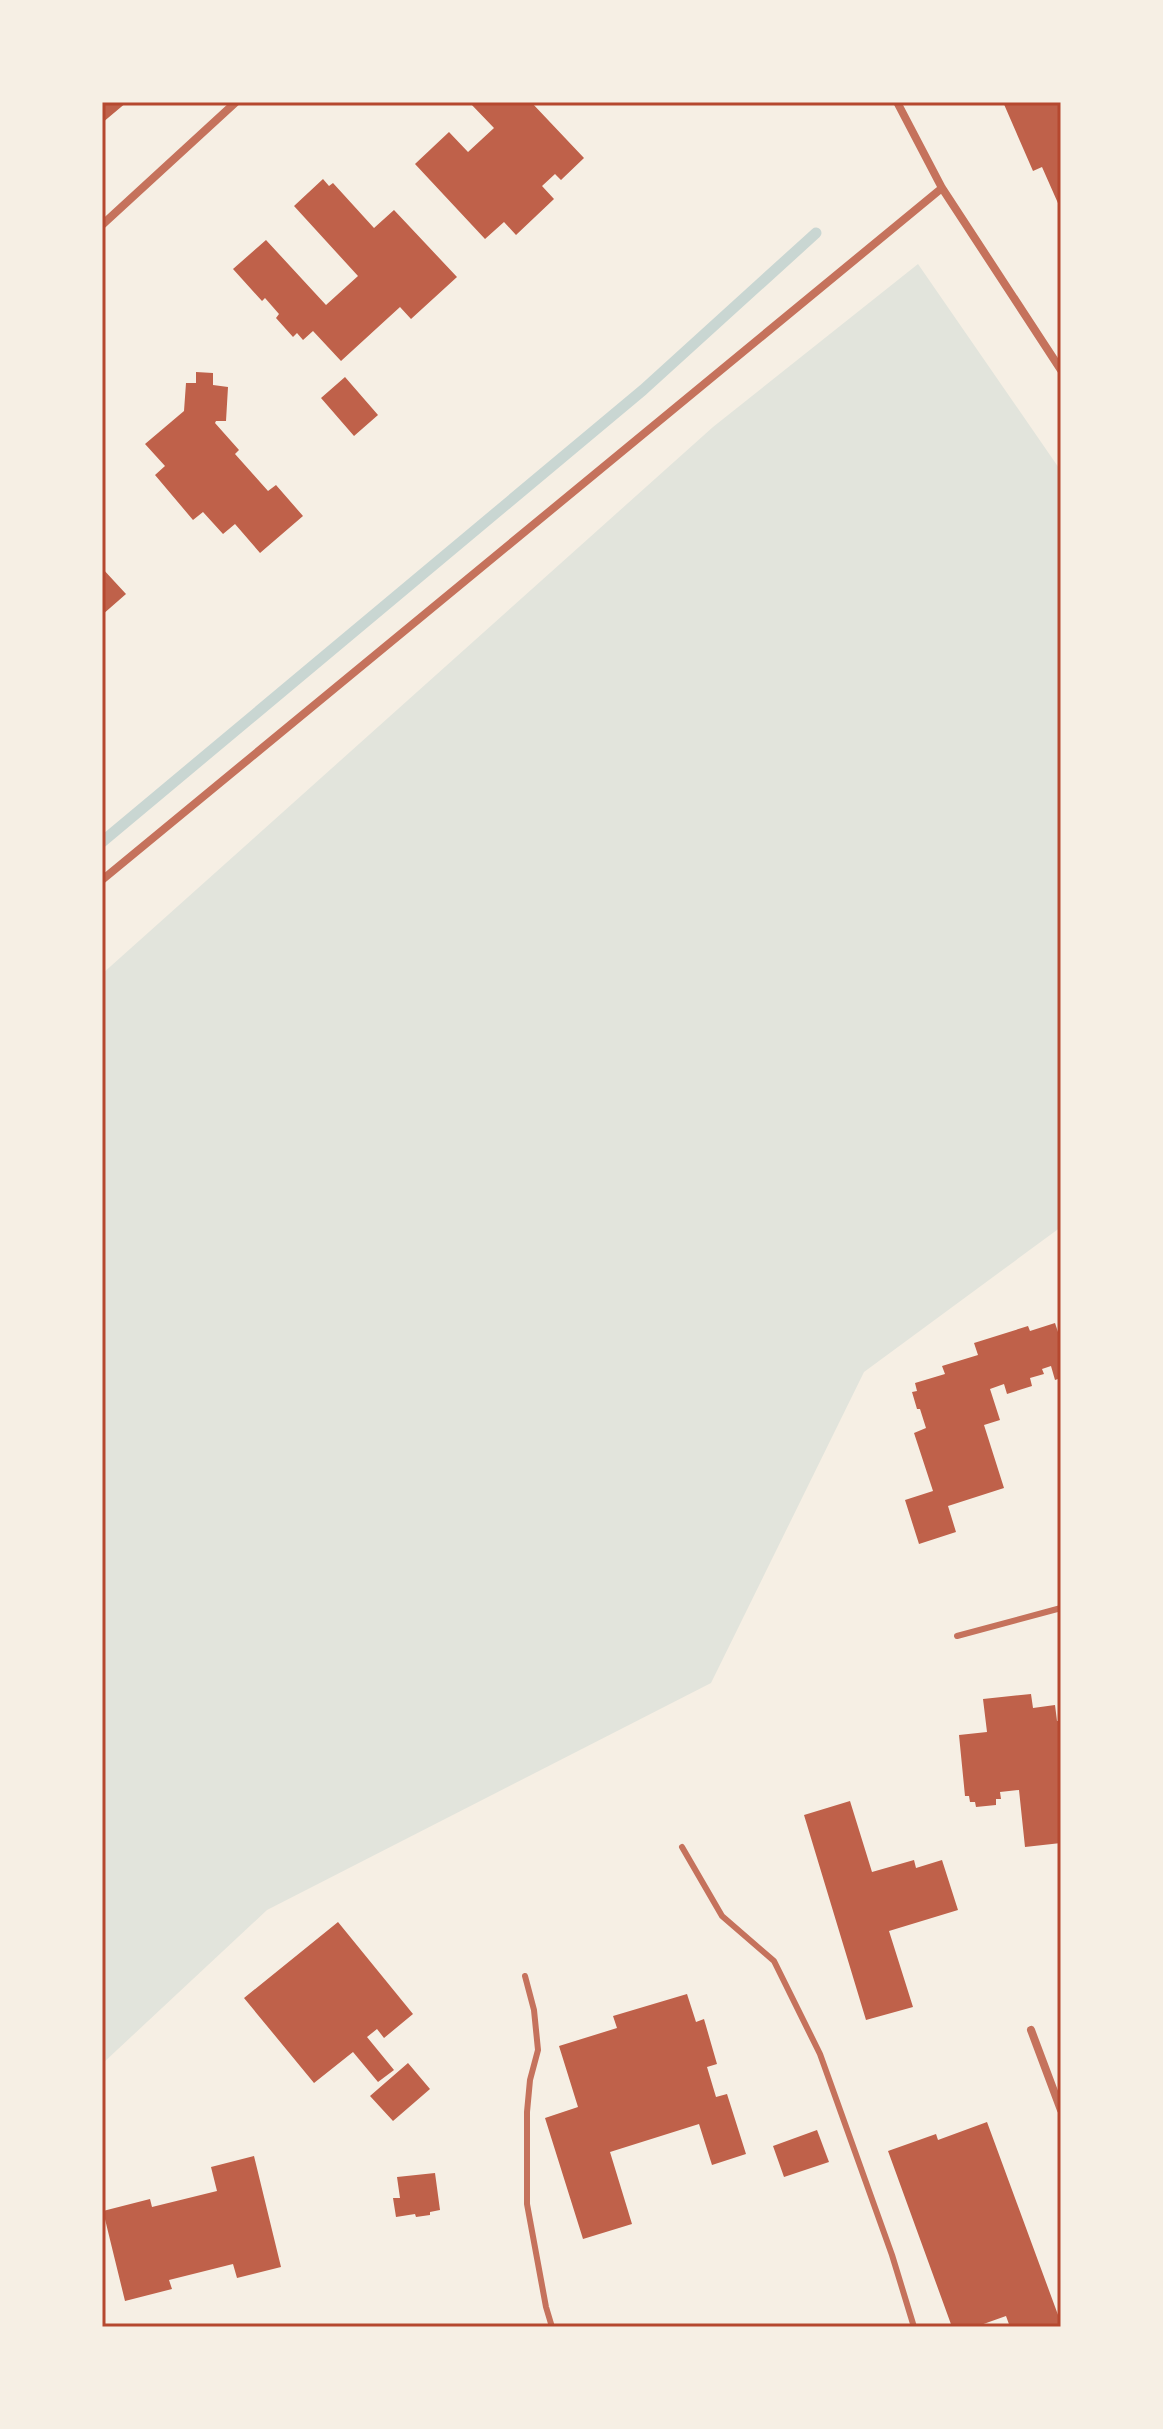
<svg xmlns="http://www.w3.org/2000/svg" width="1163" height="2429" font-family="'IBM Plex Sans',sans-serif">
<rect width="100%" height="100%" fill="#f6efe4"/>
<path fill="#e2e4dc" d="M 918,264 L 1061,471 L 1061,1227 L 864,1372 L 711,1683 L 267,1910 L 102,2064 L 102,974 L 713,427 Z"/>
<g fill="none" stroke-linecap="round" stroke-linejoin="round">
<path stroke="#c9d6d2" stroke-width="11" d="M 102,842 L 643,390 L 816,233"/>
</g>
<path fill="#bf614a" d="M 102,102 L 127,102 L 102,123 Z
M 469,102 L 531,102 L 584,158 L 561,180 L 555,174 L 542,186 L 554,199 L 516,235 L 504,222 L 485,239 L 415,164 L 449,132 L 468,152 L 494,128 Z
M 1003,102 L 1061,102 L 1061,210 L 1042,167 L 1033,171 Z
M 323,179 L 329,186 L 333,183 L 374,228 L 394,210 L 457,277 L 411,319 L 400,307 L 341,361 L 313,331 L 303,340 L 297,333 L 293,337 L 276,318 L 279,314 L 265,298 L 262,301 L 233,269 L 266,240 L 326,305 L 358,276 L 294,206 Z
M 196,372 L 213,373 L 213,385 L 228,387 L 226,421 L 216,421 L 215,423 L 239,450 L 235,454 L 268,491 L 276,485 L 303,516 L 260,553 L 235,524 L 223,534 L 203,512 L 193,520 L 155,475 L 165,466 L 145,444 L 184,411 L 186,383 L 196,383 Z
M 345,377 L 378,415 L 354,436 L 321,398 Z
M 102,568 L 126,594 L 102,615 Z
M 1055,1323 L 1061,1341 L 1061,1378 L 1055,1380 L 1051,1366 L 1042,1369 L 1044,1374 L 1030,1378 L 1032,1386 L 1007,1394 L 1004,1384 L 990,1389 L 1000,1420 L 984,1425 L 1004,1488 L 948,1506 L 956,1532 L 919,1544 L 905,1500 L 933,1491 L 914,1433 L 926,1428 L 920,1409 L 917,1409 L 912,1392 L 917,1391 L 915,1383 L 945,1374 L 942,1366 L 978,1355 L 974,1343 L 1028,1326 L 1030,1331 Z
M 1031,1694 L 1033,1708 L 1055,1705 L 1057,1721 L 1061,1721 L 1061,1843 L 1025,1847 L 1019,1790 L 1000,1792 L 1001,1799 L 996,1799 L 996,1805 L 976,1807 L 975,1802 L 970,1802 L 969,1796 L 965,1796 L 959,1735 L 987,1732 L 983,1699 Z
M 850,1801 L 872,1872 L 914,1860 L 916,1868 L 942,1860 L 958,1910 L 889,1931 L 913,2007 L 866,2020 L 804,1815 Z
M 338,1922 L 413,2014 L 384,2038 L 377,2029 L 367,2037 L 394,2070 L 378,2082 L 353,2052 L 314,2083 L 244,1998 Z
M 687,1994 L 696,2022 L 704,2019 L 717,2064 L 707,2067 L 716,2097 L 727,2094 L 746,2154 L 712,2165 L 699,2124 L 610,2152 L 632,2224 L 583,2239 L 545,2118 L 578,2107 L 559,2046 L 617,2028 L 613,2016 Z
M 408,2063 L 430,2089 L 393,2121 L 370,2096 Z
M 987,2122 L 1061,2323 L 1061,2327 L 1010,2327 L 1006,2316 L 975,2327 L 952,2327 L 888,2151 L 936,2134 L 938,2140 Z
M 817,2130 L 829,2162 L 784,2177 L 773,2146 Z
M 254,2156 L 281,2267 L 237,2278 L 233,2264 L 169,2280 L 172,2289 L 125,2301 L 103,2211 L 150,2199 L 152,2207 L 217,2191 L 211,2167 Z
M 435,2173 L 440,2210 L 430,2212 L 430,2215 L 416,2217 L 415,2214 L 396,2217 L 393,2198 L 400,2198 L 397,2177 Z"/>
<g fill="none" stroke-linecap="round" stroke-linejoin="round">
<path stroke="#c5725c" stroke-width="6" d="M 957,1636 L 1061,1608
M 682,1847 L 722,1916 L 774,1961 L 820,2054 L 892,2255 L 914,2327
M 525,1976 L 534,2010 L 538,2050 L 530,2080 L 527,2112 L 527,2204 L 546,2307 L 552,2327"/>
<path stroke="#c5725c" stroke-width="8" d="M 897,102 L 942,188 L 1061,370
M 102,225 L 236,102
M 102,880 L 942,188
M 1031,2030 L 1061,2110"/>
</g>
<rect width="1163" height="2429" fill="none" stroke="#f6efe4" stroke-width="208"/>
<rect x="104" y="104" width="955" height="2221" fill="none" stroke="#b5482f" stroke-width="3"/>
</svg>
